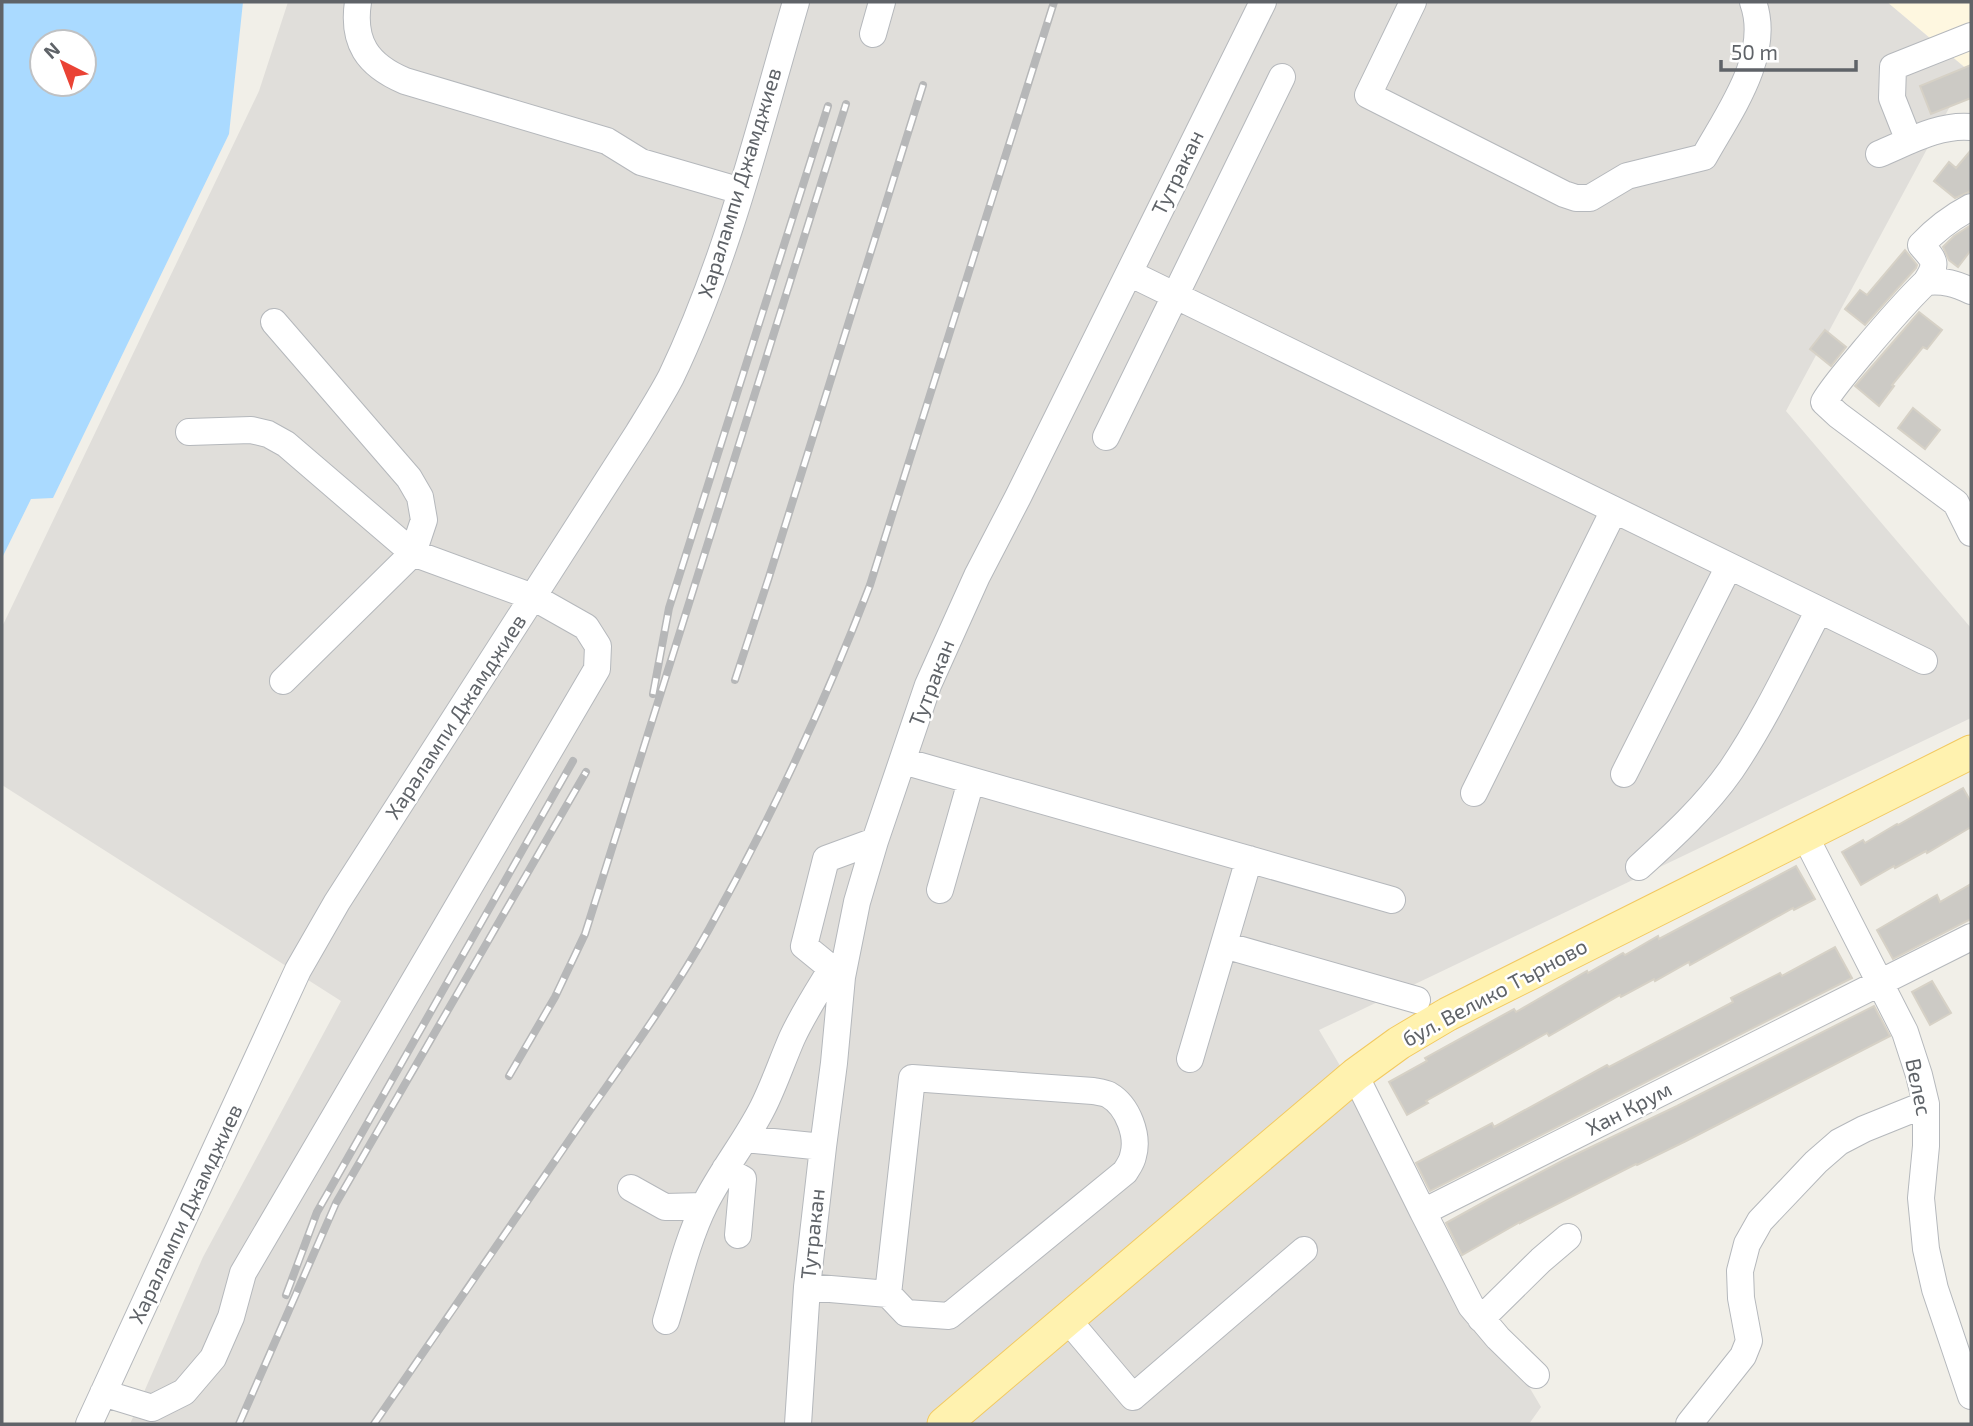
<svg xmlns="http://www.w3.org/2000/svg" width="1973" height="1426" font-family="'Exo 2',sans-serif">
<rect width="100%" height="100%" fill="#f1efe8"/>
<path fill="#fef7e0" d="M 1887,2 L 1971,2 L 1971,67 L 1969,71 Z"/>
<path fill="#e0deda" d="M 288,2 L 1887,2 L 1969,71 L 1786,411 L 1971,628 L 1971,718 L 1319,1030 L 1541,1407 L 1529,1424 L 130,1424 L 203,1257 L 341,1001 L 2,785 L 2,627 L 259,91 Z"/>
<path fill="#aadaff" fill-rule="evenodd" d="M 2,2 L 243,2 L 229,134 L 53,498 L 31,499 L 2,558 ZM 42,42 L 84,42 L 84,84 L 42,84 Z"/>
<path fill="#cccac5" stroke="#d6d1c6" stroke-width="2" d="M 1971,65 L 1971,98 L 1931,114 L 1920,86 Z
M 1971,150 L 1971,189 L 1969,192 L 1955,198 L 1934,181 L 1949,162 L 1956,168 Z
M 1971,225 L 1971,250 L 1958,267 L 1949,260 L 1943,247 L 1954,236 Z
M 1905,250 L 1917,265 L 1916,268 L 1865,325 L 1845,309 L 1860,290 L 1867,295 Z
M 1919,312 L 1942,330 L 1927,349 L 1923,347 L 1892,385 L 1894,386 L 1879,406 L 1855,386 Z
M 1825,330 L 1846,347 L 1831,366 L 1810,349 Z
M 1913,408 L 1940,430 L 1925,449 L 1898,428 Z
M 1963,788 L 1971,802 L 1971,827 L 1927,853 L 1926,851 L 1895,868 L 1894,866 L 1861,885 L 1842,852 L 1863,840 L 1865,843 L 1897,824 L 1898,825 Z
M 1796,866 L 1815,899 L 1794,910 L 1793,908 L 1690,965 L 1689,962 L 1655,981 L 1654,979 L 1621,997 L 1620,995 L 1549,1036 L 1547,1033 L 1426,1101 L 1428,1103 L 1407,1115 L 1389,1082 L 1427,1061 L 1425,1058 L 1514,1009 L 1516,1012 L 1587,971 L 1588,973 L 1623,953 L 1625,955 L 1658,936 L 1659,939 Z
M 1971,884 L 1971,919 L 1893,959 L 1877,930 L 1937,895 L 1940,902 Z
M 1835,947 L 1852,978 L 1430,1191 L 1416,1163 L 1492,1123 L 1494,1127 L 1607,1065 L 1609,1067 L 1733,1002 L 1731,998 L 1780,973 L 1782,976 Z
M 1932,981 L 1951,1013 L 1930,1025 L 1912,992 Z
M 1874,1006 L 1890,1036 L 1686,1141 L 1637,1165 L 1636,1164 L 1520,1223 L 1520,1222 L 1462,1255 L 1446,1223 L 1493,1197 L 1564,1160 L 1677,1106 Z"/>
<g fill="none" stroke-linecap="round" stroke-linejoin="round">
<defs>
<path id="minor" d="M 358,2 C 352,42 367,65 405,81 L 607,141 L 641,162 L 741,191
M 1413,2 L 1368,95 L 1564,194 L 1576,198 L 1590,198 L 1627,176 L 1704,157 C 1729,112 1772,55 1753,2
M 873,34 L 882,2
M 1909,141 L 1892,98 L 1893,67 L 1971,36
M 1879,154 C 1908,142 1939,124 1971,127
M 1971,207 C 1952,217 1936,229 1921,245 C 1935,261 1938,263 1926,282 C 1944,280 1956,284 1971,291
M 1129,273 L 1924,661
M 1926,282 C 1903,304 1883,328 1862,353 C 1849,369 1835,384 1824,402 L 1838,415 L 1956,503 L 1971,533
M 189,432 L 251,430 L 268,434 L 286,444 L 413,553 L 424,520 L 420,497 L 409,478 L 274,322
M 1106,437 L 1282,77
M 903,761 L 1392,900
M 1624,774 L 1729,566
M 1474,793 L 1614,510
M 1805,836 L 1905,1032 L 1919,1075 L 1926,1104 L 1926,1146 L 1921,1198 L 1926,1249 L 1935,1289 L 1971,1396
M 1639,867 C 1672,837 1705,807 1731,770 C 1765,720 1791,664 1819,610
M 940,890 L 971,781
M 1224,945 L 1417,1000
M 842,977 L 804,946 L 826,859 L 875,841
M 1190,1059 L 1249,859
M 1355,1075 L 1423,1212 L 1971,937
M 745,1139 L 823,1147
M 725,1169 L 743,1179 L 738,1235
M 631,1188 L 665,1207 L 704,1206
M 1423,1212 L 1471,1306 L 1498,1338 L 1536,1375
M 807,1287 L 888,1294 L 912,1078 L 1093,1091 C 1098,1092 1105,1093 1109,1095 C 1128,1106 1139,1136 1133,1156 C 1132,1162 1128,1167 1125,1172 L 949,1316 L 906,1313 L 888,1294
M 1481,1319 L 1541,1260 L 1568,1237
M 1068,1320 L 1133,1397 L 1304,1250
M 666,1321 C 678,1282 687,1240 705,1204 C 722,1170 746,1141 763,1107 C 774,1085 782,1061 792,1038 C 803,1014 818,991 832,968
M 103,1393 L 152,1408 L 184,1392 L 213,1358 L 231,1317 L 243,1273 L 597,669 L 598,646 L 586,627 L 533,597 L 413,553 L 283,681
M 89,1424 L 298,970 L 337,902 L 638,433 C 649,415 661,396 671,377 C 728,258 759,128 796,2
M 798,1424 L 807,1287 L 823,1147 L 834,1063 L 842,977 L 857,902 L 875,841 L 928,685 L 977,576 L 1018,497 L 1263,2
M 1689,1424 L 1743,1356 L 1749,1341 L 1741,1298 L 1740,1271 L 1747,1244 L 1760,1221 L 1816,1162 L 1839,1142 L 1864,1129 L 1926,1104"/>
<path id="major" d="M 944,1424 L 1355,1075 L 1399,1043 L 1448,1014 L 1971,752"/>
</defs>
<use href="#minor" stroke="#b5b8bc" stroke-width="28"/>
<use href="#major" stroke="#f2c960" stroke-width="35"/>
<use href="#minor" stroke="#fff" stroke-width="26"/>
<use href="#major" stroke="#fff2af" stroke-width="33"/>
<defs>
<path id="rail" d="M 735,680 L 769,577 L 923,85
M 653,694 L 669,608 L 828,106
M 509,1076 L 555,997 L 585,934 L 846,104
M 286,1295 L 317,1212 L 573,761
M 239,1424 L 336,1203 L 586,772
M 374,1424 C 443,1324 512,1224 581,1123 C 625,1060 671,997 709,929 C 771,818 825,703 870,585 L 1054,2"/>
</defs>
<use href="#rail" stroke="#b6b7b8" stroke-width="8"/>
<use href="#rail" stroke="#fff" stroke-width="5" stroke-dasharray="16" stroke-linecap="butt"/>
</g>
<g text-anchor="middle" stroke-width="5" stroke-linejoin="round" paint-order="stroke">
<g font-size="21" fill="#5f6368" stroke="#fff">
<text transform="translate(1178 173) rotate(-64)" y="7">Тутракан</text>
<text transform="translate(740 183) rotate(-73)" y="7">Харалампи Джамджиев</text>
<text transform="translate(932 683) rotate(-69)" y="7">Тутракан</text>
<text transform="translate(456 717) rotate(-57)" y="7">Харалампи Джамджиев</text>
<text transform="translate(1495 993) rotate(-28)" y="7">бул. Велико Търново</text>
<text transform="translate(1918 1087) rotate(78)" y="7">Велес</text>
<text transform="translate(1629 1109) rotate(-27)" y="7">Хан Крум</text>
<text transform="translate(186 1214) rotate(-65)" y="7">Харалампи Джамджиев</text>
<text transform="translate(813 1234) rotate(-84)" y="7">Тутракан</text>
</g>
</g>
<rect width="1973" height="1426" fill="none" stroke="#5f6368" stroke-width="7"/>
<g transform="translate(63 63) rotate(318)"><circle r="33" fill="#ffffff" stroke="#bfc1c3" stroke-width="2"/>
<path d="M0-5L12 26L0 18L-12 26Z" fill="#ea4335"/>
<text y="-10" font-size="19" font-weight="bold" text-anchor="middle" fill="#5f6368">N</text>
</g>
<path d="M1721 60v10h135v-10" fill="none" stroke="#5f6368" stroke-width="3.5"/>
<text x="1731" y="60" font-size="21" fill="#5f6368" stroke="#ffffff" stroke-width="5" paint-order="stroke">50 m</text>
</svg>
